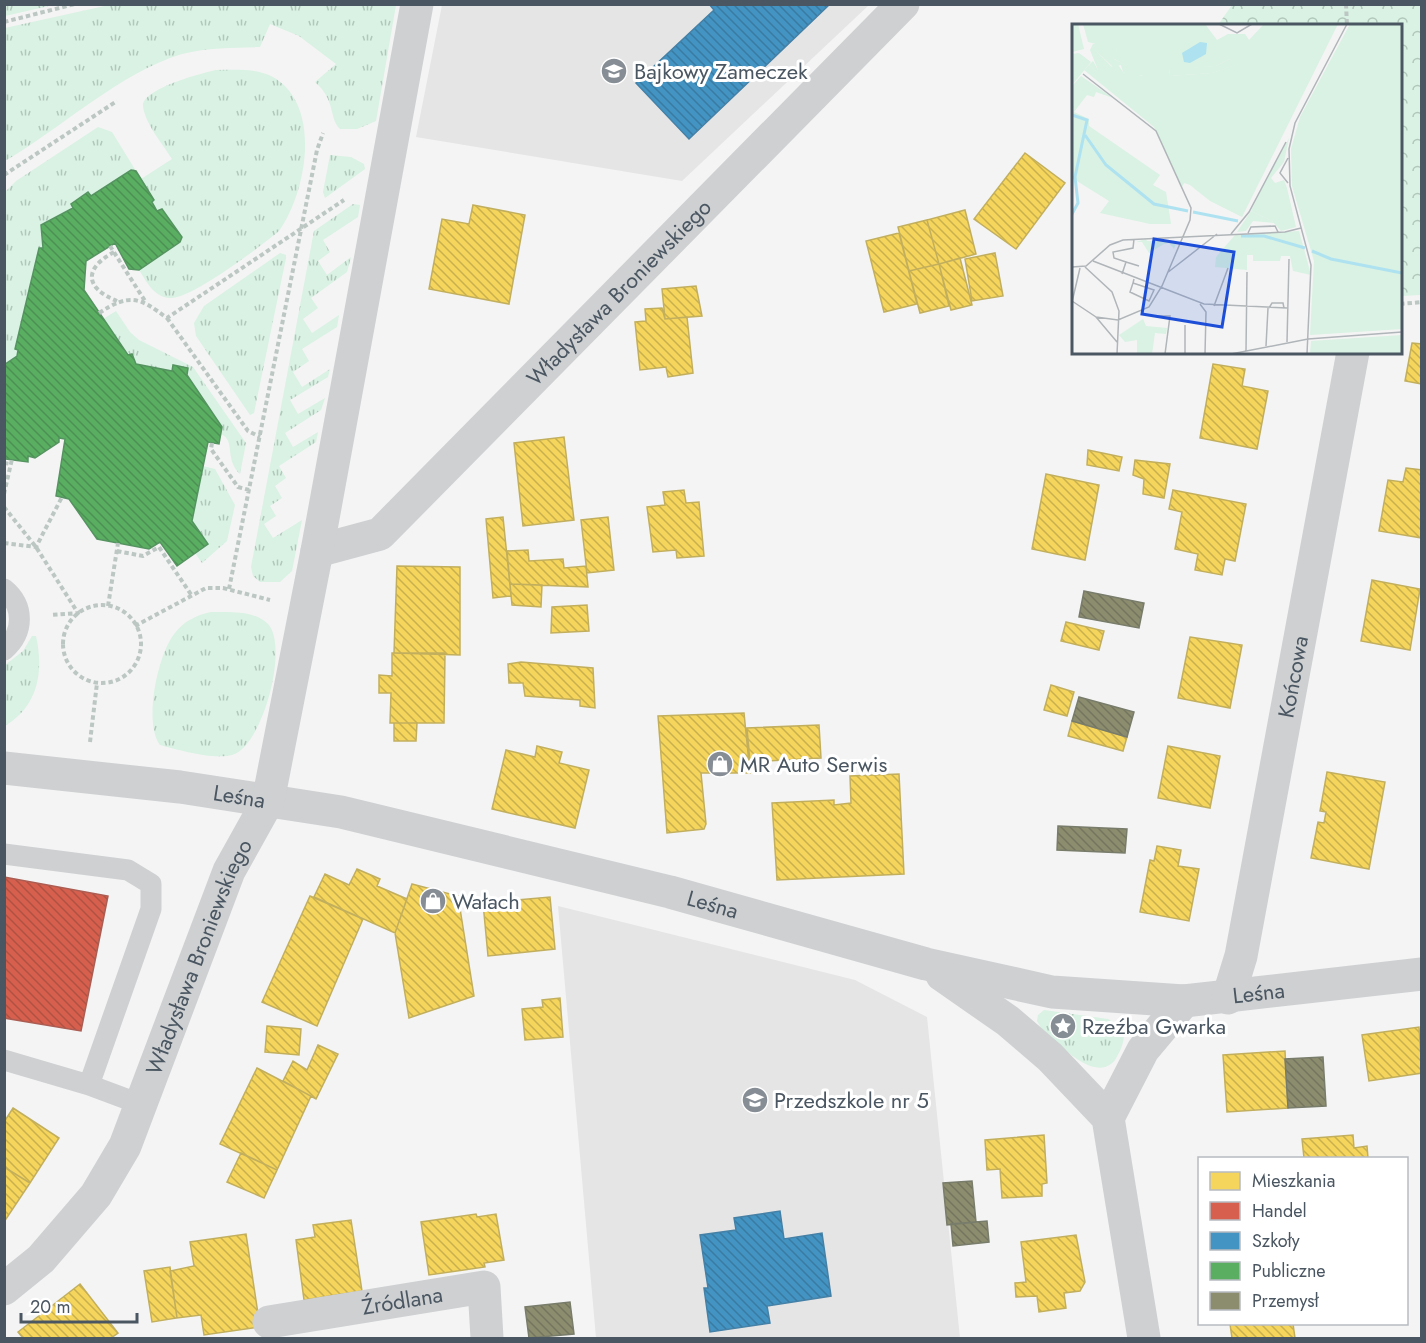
<svg xmlns="http://www.w3.org/2000/svg" width="1426" height="1343" font-family="Jost,sans-serif">
<defs>
<pattern id="grass-tufts" width="24" height="20" patternUnits="userSpaceOnUse" patternTransform="scale(1.5)"><rect width="24" height="20" fill="#d9f2e3"/><path d="M3 7l-1-3M5 7V3M7 7l1-3M15 17l-1-3M17 17v-4M19 17l1-3" fill="none" stroke="#b2c7bb"/></pattern>
<pattern id="forest-crowns" width="20" height="18" patternUnits="userSpaceOnUse" patternTransform="scale(1.5)"><rect width="20" height="18" fill="#d9f2e3"/><path d="M2 6a3 3 0 1 1 6 0M12 15a3 3 0 1 1 6 0" fill="none" stroke="#b2c7bb"/></pattern>
<pattern id="homes-back-hatch" width="6" height="6" patternUnits="userSpaceOnUse" patternTransform="scale(1.5)"><rect width="6" height="6" fill="#f6d55c"/><path d="M-1 5l2 2M0 0l6 6M5-1l2 2" fill="none" stroke="#c9b04f"/></pattern>
<pattern id="shops-back-hatch" width="6" height="6" patternUnits="userSpaceOnUse" patternTransform="scale(1.5)"><rect width="6" height="6" fill="#d6604d"/><path d="M-1 5l2 2M0 0l6 6M5-1l2 2" fill="none" stroke="#b05243"/></pattern>
<pattern id="schools-back-hatch" width="6" height="6" patternUnits="userSpaceOnUse" patternTransform="scale(1.5)"><rect width="6" height="6" fill="#4393c3"/><path d="M-1 5l2 2M0 0l6 6M5-1l2 2" fill="none" stroke="#3a7ba2"/></pattern>
<pattern id="public-back-hatch" width="6" height="6" patternUnits="userSpaceOnUse" patternTransform="scale(1.5)"><rect width="6" height="6" fill="#5aae61"/><path d="M-1 5l2 2M0 0l6 6M5-1l2 2" fill="none" stroke="#4c9053"/></pattern>
<pattern id="industry-back-hatch" width="6" height="6" patternUnits="userSpaceOnUse" patternTransform="scale(1.5)"><rect width="6" height="6" fill="#8c8c6e"/><path d="M-1 5l2 2M0 0l6 6M5-1l2 2" fill="none" stroke="#74755e"/></pattern>
</defs>
<rect width="100%" height="100%" fill="#f4f4f4"/>
<path fill="#e6e5e6" d="M 442,5 L 869,5 L 682,181 L 416,137 Z
M 558,906 L 855,980 L 927,1017 L 960,1338 L 596,1338 Z"/>
<path fill="url(#grass-tufts)" d="M 5,4 L 53,4 L 53,5 L 5,16 Z
M 109,5 L 396,5 L 376,121 L 357,129 L 340,129 C 329,119 336,100 315,82 L 336,64 L 299,36 L 270,24 L 260,47 C 234,48 209,47 182,54 C 121,72 60,129 5,161 L 5,28 Z
M 216,70 C 234,70 254,68 271,76 C 323,103 307,192 279,231 C 261,246 189,301 169,298 C 153,296 147,282 139,270 L 180,242 L 182,236 L 162,209 L 157,211 L 152,202 L 154,200 L 141,179 L 172,159 C 163,144 145,124 143,106 C 142,89 202,73 216,70 Z
M 98,127 L 112,132 L 136,171 L 131,170 L 91,196 L 88,192 L 71,203 L 73,208 L 42,225 L 43,248 L 39,249 L 15,349 L 18,350 L 17,356 L 5,365 L 5,192 L 16,181 Z
M 330,155 L 351,157 L 364,164 L 365,169 L 325,198 L 323,192 Z
M 353,204 L 360,205 L 358,217 L 323,240 L 330,252 L 318,261 L 327,275 L 351,257 L 347,272 L 311,298 L 318,308 L 303,319 L 312,333 L 339,315 L 337,327 L 302,349 L 309,361 L 293,372 L 302,387 L 330,369 L 328,377 L 290,400 L 298,414 L 325,398 L 321,410 L 285,433 L 293,447 L 318,432 L 316,442 L 279,466 L 286,478 L 275,486 L 282,498 L 270,506 L 276,516 L 264,524 L 273,538 L 302,520 L 292,571 L 280,582 L 260,582 L 253,576 L 251,567 L 314,231 Z
M 280,253 L 286,255 L 286,258 L 254,413 L 250,415 L 196,336 L 194,323 L 204,306 Z
M 116,311 L 130,332 L 139,340 L 193,367 L 246,443 L 240,474 C 224,459 236,441 221,434 L 222,427 L 187,375 L 188,368 L 174,365 L 172,371 L 136,364 L 103,319 Z
M 203,466 L 215,469 L 235,505 L 227,541 L 202,563 L 195,553 L 208,544 L 192,521 Z
M 211,612 C 229,612 254,610 268,624 C 289,646 263,746 232,755 C 214,760 178,750 160,745 C 143,723 158,653 175,633 C 184,621 197,615 211,612 Z
M 32,636 L 36,636 C 44,672 38,706 5,726 L 5,665 L 23,651 Z
M 1044,1010 L 1108,1019 L 1121,1027 L 1124,1034 C 1124,1043 1120,1052 1115,1060 C 1095,1085 1057,1042 1041,1028 L 1037,1021 L 1038,1015 Z"/>
<path fill="url(#forest-crowns)" d="M 1232,5 L 1421,5 L 1421,295 L 1401,296 L 1400,26 L 1218,25 Z"/>
<path fill="url(#homes-back-hatch)" stroke="#c2af5e" stroke-width="1.5" d="M 1025,153 L 1065,183 L 1016,249 L 974,219 Z
M 473,205 L 525,215 L 509,304 L 429,289 L 442,219 L 469,224 Z
M 965,210 L 976,254 L 939,264 L 927,220 Z
M 927,220 L 939,264 L 909,271 L 898,227 Z
M 899,233 L 917,304 L 884,312 L 866,241 Z
M 995,253 L 1003,296 L 972,301 L 965,259 Z
M 960,258 L 972,305 L 951,310 L 939,264 Z
M 939,264 L 949,306 L 920,313 L 909,271 Z
M 696,286 L 702,316 L 665,319 L 662,289 Z
M 662,308 L 665,319 L 687,317 L 693,373 L 668,377 L 666,367 L 640,370 L 635,322 L 646,321 L 645,309 Z
M 1412,343 L 1422,344 L 1422,384 L 1405,381 Z
M 1213,364 L 1245,369 L 1242,386 L 1268,391 L 1257,449 L 1200,438 Z
M 564,437 L 574,520 L 523,526 L 514,443 Z
M 1088,450 L 1122,457 L 1119,471 L 1087,465 Z
M 1135,460 L 1170,464 L 1164,498 L 1143,494 L 1144,479 L 1133,475 Z
M 1406,468 L 1422,470 L 1422,538 L 1379,531 L 1388,480 L 1403,482 Z
M 1046,474 L 1099,485 L 1085,560 L 1032,549 Z
M 684,490 L 686,503 L 699,502 L 704,556 L 677,558 L 676,550 L 653,552 L 647,507 L 665,505 L 663,492 Z
M 1173,490 L 1246,504 L 1235,561 L 1225,559 L 1222,575 L 1195,570 L 1198,554 L 1175,549 L 1182,512 L 1169,509 Z
M 503,517 L 511,596 L 493,598 L 486,519 Z
M 608,517 L 614,570 L 587,573 L 581,520 Z
M 528,550 L 529,561 L 563,559 L 564,568 L 586,566 L 588,587 L 510,584 L 507,551 Z
M 397,566 L 460,567 L 460,655 L 394,653 Z
M 1372,580 L 1420,589 L 1410,650 L 1361,641 Z
M 510,584 L 542,585 L 541,607 L 512,605 Z
M 587,605 L 589,631 L 551,633 L 552,607 Z
M 1066,622 L 1104,631 L 1099,650 L 1061,641 Z
M 1190,637 L 1242,645 L 1230,708 L 1178,698 Z
M 392,653 L 445,653 L 444,723 L 390,723 L 391,693 L 379,693 L 379,675 L 392,676 Z
M 521,662 L 593,668 L 595,708 L 580,706 L 580,700 L 525,696 L 523,683 L 509,683 L 508,664 Z
M 1051,685 L 1074,692 L 1067,716 L 1044,710 Z
M 744,713 L 750,773 L 701,773 L 706,824 L 704,829 L 667,833 L 658,716 Z
M 1072,721 L 1127,737 L 1123,751 L 1068,736 Z
M 394,723 L 417,723 L 416,741 L 394,741 Z
M 819,725 L 821,758 L 750,762 L 747,728 Z
M 537,746 L 562,752 L 559,763 L 589,770 L 575,828 L 492,809 L 506,750 L 535,757 Z
M 1168,746 L 1220,756 L 1210,808 L 1158,798 Z
M 1327,772 L 1385,782 L 1369,869 L 1311,858 L 1318,822 L 1324,823 L 1326,812 L 1320,811 Z
M 899,774 L 904,874 L 777,880 L 772,803 L 834,800 L 834,805 L 851,803 L 850,776 Z
M 1157,846 L 1181,850 L 1178,866 L 1199,869 L 1189,921 L 1140,912 L 1150,860 L 1154,861 Z
M 357,869 L 380,879 L 377,886 L 407,899 L 395,933 L 314,897 L 325,874 L 349,885 Z
M 412,884 L 458,896 L 474,996 L 409,1018 L 395,933 Z
M 310,896 L 363,919 L 317,1026 L 262,1002 Z
M 550,897 L 555,949 L 488,956 L 483,903 Z
M 560,998 L 563,1037 L 525,1040 L 522,1009 L 543,1007 L 542,1000 Z
M 267,1026 L 301,1029 L 299,1055 L 265,1052 Z
M 1419,1027 L 1422,1073 L 1369,1081 L 1362,1035 Z
M 318,1045 L 338,1054 L 316,1099 L 283,1081 L 293,1061 L 307,1070 Z
M 1285,1051 L 1288,1108 L 1227,1112 L 1223,1055 Z
M 257,1068 L 311,1096 L 277,1170 L 220,1144 Z
M 13,1108 L 59,1138 L 30,1183 L 4,1167 L 4,1122 Z
M 1044,1135 L 1047,1183 L 1042,1184 L 1042,1196 L 1002,1198 L 1000,1169 L 987,1170 L 985,1140 Z
M 1353,1135 L 1354,1148 L 1367,1146 L 1368,1158 L 1304,1158 L 1302,1139 Z
M 241,1153 L 277,1170 L 264,1198 L 227,1182 Z
M 4,1167 L 30,1183 L 4,1222 Z
M 476,1214 L 477,1217 L 496,1214 L 504,1260 L 484,1263 L 485,1267 L 429,1275 L 421,1222 Z
M 351,1220 L 362,1291 L 304,1300 L 296,1240 L 315,1237 L 313,1225 Z
M 246,1234 L 260,1327 L 204,1335 L 201,1315 L 177,1318 L 170,1271 L 194,1266 L 190,1242 Z
M 1076,1235 L 1085,1282 L 1080,1291 L 1064,1293 L 1066,1308 L 1039,1312 L 1037,1296 L 1016,1297 L 1015,1283 L 1026,1282 L 1021,1242 Z
M 170,1267 L 177,1318 L 152,1322 L 144,1271 Z
M 80,1284 L 118,1333 L 111,1338 L 23,1338 L 18,1332 Z
M 1230,1324 L 1293,1324 L 1295,1338 L 1232,1338 Z"/>
<path fill="url(#shops-back-hatch)" stroke="#ac5d53" stroke-width="1.5" d="M 4,877 L 108,896 L 81,1031 L 4,1018 Z"/>
<path fill="url(#schools-back-hatch)" stroke="#4581a6" stroke-width="1.5" d="M 709,4 L 830,4 L 689,139 L 636,83 L 714,10 Z
M 780,1211 L 784,1239 L 822,1233 L 831,1296 L 767,1306 L 770,1323 L 710,1332 L 704,1288 L 708,1288 L 700,1235 L 736,1230 L 734,1218 Z"/>
<path fill="url(#public-back-hatch)" stroke="#559461" stroke-width="1.5" d="M 131,170 L 136,171 L 154,200 L 152,202 L 157,211 L 162,209 L 182,237 L 180,242 L 139,270 L 129,269 L 115,243 L 86,261 L 84,290 L 128,355 L 132,354 L 136,364 L 172,371 L 173,365 L 188,368 L 187,375 L 222,427 L 219,444 L 208,442 L 192,521 L 208,544 L 177,566 L 160,542 L 149,549 L 97,539 L 69,499 L 56,496 L 65,439 L 59,438 L 59,442 L 35,458 L 28,456 L 28,462 L 6,459 L 4,451 L 4,365 L 17,356 L 18,350 L 15,349 L 39,248 L 43,248 L 41,225 L 73,208 L 71,204 L 88,192 L 91,196 Z"/>
<path fill="url(#industry-back-hatch)" stroke="#787c6a" stroke-width="1.5" d="M 1084,591 L 1144,603 L 1139,628 L 1079,617 Z
M 1079,697 L 1134,712 L 1127,737 L 1072,721 Z
M 1058,826 L 1127,829 L 1125,853 L 1057,850 Z
M 1323,1057 L 1326,1106 L 1288,1108 L 1285,1059 Z
M 972,1181 L 976,1222 L 947,1225 L 943,1183 Z
M 987,1221 L 989,1242 L 953,1246 L 951,1224 Z
M 570,1302 L 574,1334 L 529,1338 L 525,1307 Z"/>
<g fill="none" stroke-linecap="round" stroke-linejoin="round">
<path stroke="#bcc7c4" stroke-width="4" stroke-dasharray="4.5 3" stroke-linecap="butt" d="M 1346,4 L 1347,26
M 4,22 L 75,4
M 4,175 L 117,101
M 110,246 L 145,301
M 114,252 C 83,269 85,288 117,301
M 1400,304 L 1422,302
M 99,313 C 130,293 139,297 167,318 L 344,200
M 167,318 L 248,431 L 260,437
M 212,443 L 211,449 L 238,487 L 249,490
M 4,463 L 11,464
M 4,494 L 12,459
M 4,507 L 36,547 L 78,613 L 50,615
M 4,543 L 36,547 L 62,497
M 117,551 L 143,556 L 159,547 L 192,596
M 229,589 L 317,150 L 323,133
M63 644a39 39 0 1 1 78 0a39 39 0 1 1-78 0Z
M 108,606 L 118,543
M 135,626 L 206,588 L 223,588 L 270,600
M 90,742 L 97,683"/>
<path stroke="#ced0d2" stroke-width="21" d="M 4,589 C 25,606 24,633 4,650
M 4,854 L 128,870 L 151,884 L 151,909 L 89,1085 L 4,1060
M 89,1085 L 140,1104"/>
<g stroke="#ced0d2" stroke-width="33">
<path id="s1" d="M 317,551 L 380,534 L 903,4"/>
<path id="s2" d="M 4,768 L 180,787 L 341,812 L 670,892 L 926,964 L 1052,992 L 1184,1001 L 1422,974"/>
<path d="M 942,975 L 1008,1021 L 1050,1057 L 1108,1118 L 1144,1338"/>
<path id="s3" d="M 1228,998 L 1241,956 L 1353,352"/>
<path d="M 1108,1118 L 1143,1050 L 1184,1001"/>
<path id="s4" d="M 4,1289 L 41,1259 L 96,1195 L 125,1146 L 229,871 L 268,801 L 317,551 L 417,4"/>
<path id="s5" d="M 269,1322 L 484,1287 L 487,1338"/>
</g>
</g>
<defs>
<symbol id="school-disc" viewBox="-11 -11 22 22"><circle r="9.5" fill="#868d94" stroke="#fff"/><path d="M0-5L7-2L0 1L-7-2ZM-4 1L0 2.5L4 1V4Q0 6-4 4Z" fill="#fff"/></symbol>
<symbol id="shop-disc" viewBox="-11 -11 22 22"><circle r="9.5" fill="#868d94" stroke="#fff"/><path d="M-5-2.5h2.3a2.7 3.5 0 0 1 5.4 0H5L5.5 6h-11ZM-1.5-2.5h3a1.5 2.3 0 0 0-3 0Z" fill="#fff"/></symbol>
<symbol id="sight-disc" viewBox="-11 -11 22 22"><circle r="9.5" fill="#868d94" stroke="#fff"/><path d="M0-6L1.8-2.2L6-1.7L2.9 1.2L3.7 5.4L0 3.3L-3.7 5.4L-2.9 1.2L-6-1.7L-1.8-2.2Z" fill="#fff"/></symbol>
</defs>
<g fill-rule="evenodd">
<use href="#school-disc" x="599" y="56" width="30" height="30"/>
<use href="#shop-disc" x="705" y="749" width="30" height="30"/>
<use href="#shop-disc" x="418" y="886" width="30" height="30"/>
<use href="#sight-disc" x="1048" y="1011" width="30" height="30"/>
<use href="#school-disc" x="740" y="1085" width="30" height="30"/>
</g>
<g text-anchor="middle" stroke-width="6" stroke-linejoin="round" paint-order="stroke">
<g font-size="22" fill="#4a5661" stroke="#fff" text-anchor="start">
<text x="634" y="79">Bajkowy Zameczek</text>
<text x="740" y="772">MR Auto Serwis</text>
<text x="452" y="909">Wałach</text>
<text x="1082" y="1034">Rzeźba Gwarka</text>
<text x="774" y="1108">Przedszkole nr 5</text>
</g>
<g font-size="22" fill="#4a5661" stroke="#fff">
<text dy="8" stroke="none"><textPath href="#s1" startOffset="405">Władysława Broniewskiego</textPath></text>
<text dy="8" stroke="none"><textPath href="#s3" startOffset="328">Końcowa</textPath></text>
<text dy="8" stroke="none"><textPath href="#s2" startOffset="237">Leśna</textPath></text>
<text dy="8" stroke="none"><textPath href="#s2" startOffset="723">Leśna</textPath></text>
<text dy="8" stroke="none"><textPath href="#s4" startOffset="392">Władysława Broniewskiego</textPath></text>
<text dy="8" stroke="none"><textPath href="#s2" startOffset="1281">Leśna</textPath></text>
<text dy="8" stroke="none"><textPath href="#s5" startOffset="135">Źródlana</textPath></text>
</g>
</g>
<g transform="translate(1072 24)">
<rect width="330" height="330" fill="#f4f4f4"/>
<path d="M 0,0 L 6,0 L 12,25 L 0,28 ZM 35,19 L 45,25 L 42,35 L 72,51 L 62,52 L 51,48 L 49,41 L 41,43 L 24,27 L 41,47 L 41,62 L 17,41 L 21,37 L 26,46 L 18,26 L 21,20 ZM 157,35 L 167,40 L 140,49 L 98,52 L 97,45 L 144,42 ZM 9,52 L 41,74 L 24,68 L 22,73 L 15,71 L 2,88 L 17,95 L 17,102 L 88,151 L 81,161 L 94,168 L 99,200 L 78,200 L 28,189 L 37,177 L 0,154 L 0,62 ZM 217,114 L 212,138 L 199,154 L 203,159 L 212,156 L 215,164 L 202,164 L 192,160 ZM 179,187 L 200,197 L 202,199 L 181,197 L 174,207 L 165,208 ZM 74,215 L 75,217 L 105,217 L 102,225 L 97,219 L 92,220 L 77,229 L 70,218 L 64,218 ZM 71,295 L 74,302 L 95,304 L 94,310 L 83,309 L 80,330 L 65,330 L 65,316 L 53,318 L 47,311 Z" fill="#d9f2e3"/>
<path d="M 11,0 L 133,0 L 145,16 L 156,10 L 173,10 L 177,16 L 192,0 L 266,0 L 170,193 L 138,177 L 118,161 L 112,159 L 110,163 L 82,103 L 12,46 L 17,41 L 41,61 L 41,47 L 31,39 L 21,24 L 40,43 L 44,38 L 51,48 L 71,52 L 41,34 L 45,25 L 16,18 ZM 157,35 L 166,40 L 140,49 L 98,52 L 97,46 L 144,42 ZM 278,0 L 330,0 L 330,305 L 238,311 L 242,237 L 220,162 L 219,125 L 228,93 ZM 192,160 L 215,164 L 224,203 L 209,207 L 200,197 L 179,187 ZM 227,207 L 239,251 L 221,247 L 218,232 L 209,232 L 208,237 L 181,237 L 181,231 L 175,231 L 175,246 L 143,243 L 144,233 L 163,211 ZM 330,311 L 330,330 L 238,330 L 239,317 Z" fill="#d9f2e3" fill-rule="evenodd"/>
<path d="M 242,225 L 327,245 L 329,252 L 318,256 L 257,245 L 245,238 Z" fill="#d9f2e3"/>
<path d="M 7,29 L 19,38 L 0,61 L 0,30 Z" fill="#d9f2e3"/>
<path d="M 128,18 L 135,19 L 134,30 L 118,39 L 112,38 L 110,29 Z" fill="#aee2f0"/>
<path fill="none" stroke="#aee2f0" stroke-width="3" d="M 0,91 L 15,96 L 3,153 L 6,179 L 0,190M 13,111 L 34,141 L 82,180 L 116,187M 121,188 L 166,197M 169,212 L 192,212 L 233,224M 240,227 L 259,235 L 330,249"/>
<path fill="none" stroke="#b0b5b9" stroke-width="1.5" d="M 147,0 L 165,9 L 180,0M 11,50 L 84,107 L 119,184 L 118,196 L 90,262 L 77,283 L 46,296 L 24,293M 216,134 L 208,149 L 216,159M 176,209 L 179,203 L 203,202 L 206,208M 159,210 L 177,188 L 214,118M 21,237 L 132,280 L 215,284M 54,238 L 42,234 L 41,228 L 61,224 L 62,215M 0,243 L 14,242 L 38,221 L 51,216 L 213,208 L 229,204M 13,243 L 40,268 L 47,287 L 45,330M 95,249 L 145,210M 50,250 L 54,238 L 67,242M 61,259 L 58,268 L 77,277 L 82,266 L 61,259 L 62,255M 0,277 L 24,293 L 45,318M 0,278 L 8,244M 128,280 L 134,288 L 133,330M 142,282 L 156,244M 197,284 L 200,279 L 211,279 L 212,284M 85,292 L 98,292 L 93,330M 215,318 L 217,235M 194,322 L 196,284M 174,327 L 175,248M 113,330 L 113,301M 159,330 L 236,315 L 330,308M 235,330 L 239,241 L 218,162 L 217,125 L 223,99 L 275,0"/>
<path fill="#1d4ed8" fill-opacity="0.15" stroke="#1d4ed8" stroke-width="3" d="M 82,215 L 162,228 L 150,303 L 70,290 Z"/>
<rect width="330" height="330" fill="none" stroke="#4a5661" stroke-width="3"/>
</g>
<rect width="1426" height="1343" fill="none" stroke="#4a5661" stroke-width="12"/>
<rect x="1198" y="1157" width="210" height="168" fill="#ffffff" stroke="#b7bbc0" stroke-width="1.5"/>
<rect x="1210" y="1172" width="30" height="18" fill="#f6d55c" stroke="#b7bbc0" stroke-width="1.5"/>
<text x="1252" y="1187" font-size="18" fill="#4a5661">Mieszkania</text>
<rect x="1210" y="1202" width="30" height="18" fill="#d6604d" stroke="#b7bbc0" stroke-width="1.5"/>
<text x="1252" y="1217" font-size="18" fill="#4a5661">Handel</text>
<rect x="1210" y="1232" width="30" height="18" fill="#4393c3" stroke="#b7bbc0" stroke-width="1.5"/>
<text x="1252" y="1247" font-size="18" fill="#4a5661">Szkoły</text>
<rect x="1210" y="1262" width="30" height="18" fill="#5aae61" stroke="#b7bbc0" stroke-width="1.5"/>
<text x="1252" y="1277" font-size="18" fill="#4a5661">Publiczne</text>
<rect x="1210" y="1292" width="30" height="18" fill="#8c8c6e" stroke="#b7bbc0" stroke-width="1.5"/>
<text x="1252" y="1307" font-size="18" fill="#4a5661">Przemysł</text>
<path d="M21 1313v9h116v-9" fill="none" stroke="#4a5661" stroke-width="3"/>
<text x="30" y="1313" font-size="18" fill="#4a5661" stroke="#ffffff" stroke-width="4.5" paint-order="stroke">20 m</text>
</svg>
